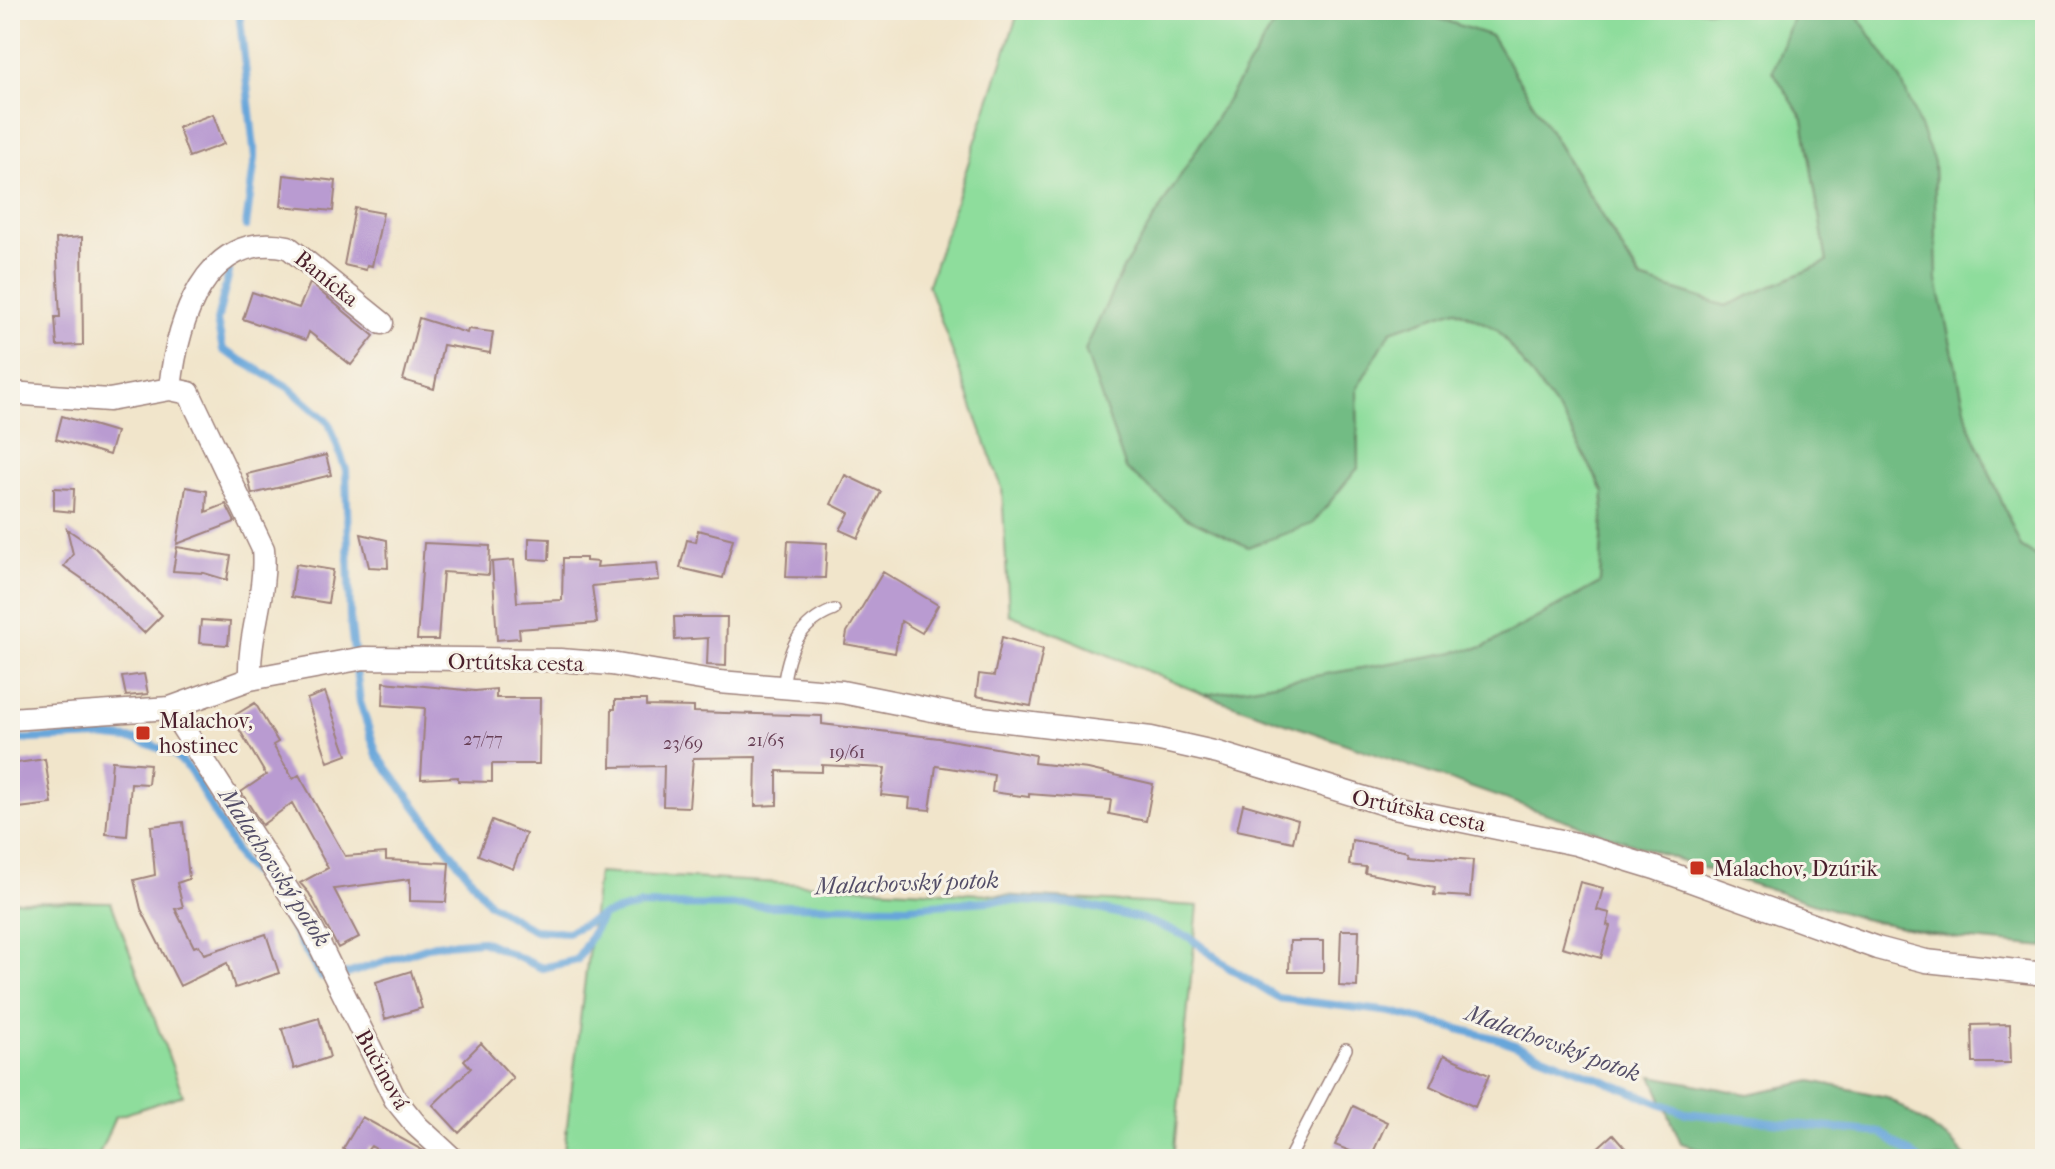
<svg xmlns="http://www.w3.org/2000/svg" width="2055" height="1169" font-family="'IM FELL French Canon',serif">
<rect width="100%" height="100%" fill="#f7f3e8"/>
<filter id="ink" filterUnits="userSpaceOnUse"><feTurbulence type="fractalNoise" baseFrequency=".0125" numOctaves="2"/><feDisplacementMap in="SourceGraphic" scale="16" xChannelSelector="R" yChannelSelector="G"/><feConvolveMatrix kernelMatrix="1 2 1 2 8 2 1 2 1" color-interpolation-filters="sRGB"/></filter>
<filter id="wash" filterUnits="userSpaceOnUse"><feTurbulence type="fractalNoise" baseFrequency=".006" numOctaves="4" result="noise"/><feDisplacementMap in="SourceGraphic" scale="32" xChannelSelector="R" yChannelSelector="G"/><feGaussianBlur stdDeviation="1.8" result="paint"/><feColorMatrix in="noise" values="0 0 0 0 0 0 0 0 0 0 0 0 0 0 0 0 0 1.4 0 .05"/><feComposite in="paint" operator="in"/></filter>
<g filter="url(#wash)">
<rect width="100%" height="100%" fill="#f1e5cb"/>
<path fill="#8edd9c" stroke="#6c7e64" stroke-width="2" d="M 1019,10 L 1290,10 L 1271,29 L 1123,269 L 1358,468 L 1357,388 L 1391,331 L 1454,309 L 1497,329 L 1566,421 L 1604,493 L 1600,583 L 1484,647 L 1205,695 L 1009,614 L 1002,488 L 928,285 Z
M 1412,10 L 1796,10 L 1773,71 L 1803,119 L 1827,262 L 1726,306 L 1641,279 L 1492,36 Z
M 1847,10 L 2045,10 L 2045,562 L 2021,547 L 1968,422 L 1937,281 L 1934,162 L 1855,11 Z
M 598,873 L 1198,906 L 1173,1159 L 563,1159 Z
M 10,901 L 111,902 L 183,1095 L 115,1117 L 97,1159 L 10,1159 Z"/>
<path fill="#72bc84" stroke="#5e6e58" stroke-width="2" d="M 1290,10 L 1412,10 L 1492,36 L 1640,279 L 1726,306 L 1827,262 L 1803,119 L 1773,71 L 1796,10 L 1854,11 L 1901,80 L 1934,162 L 1937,281 L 1968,422 L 2021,547 L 2045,562 L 2045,947 L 1960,939 L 1863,919 L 1717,873 L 1205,695 L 1484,647 L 1600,583 L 1604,492 L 1566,421 L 1497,329 L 1455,309 L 1391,331 L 1357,388 L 1358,468 L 1312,524 L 1248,547 L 1183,516 L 1126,469 L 1085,350 L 1123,269 L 1271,29 Z
M 1652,1076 L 1748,1094 L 1812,1081 L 1887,1097 L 1951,1141 L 1968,1159 L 1729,1159 L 1681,1143 Z"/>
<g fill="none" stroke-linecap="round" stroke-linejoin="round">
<path stroke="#67a6da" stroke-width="8" d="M 239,10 L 255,158 L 246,226
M 229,272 L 217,321 L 223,350 L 288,387 L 329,423 L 346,470 L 350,618 L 360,702 L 377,755 L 489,903 L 533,930 L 568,932 L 603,915
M 10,740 L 99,736 L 138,740 L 174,754 L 191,771 L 242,863 L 267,886 L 321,977 L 347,974 L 434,945 L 482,941 L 542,968 L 577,960 L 603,915 L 640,905 L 908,907 L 1001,900 L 1077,904 L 1142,919 L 1189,937 L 1231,969 L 1278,998 L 1391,1012 L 1502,1040 L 1685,1113 L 1881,1133 L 1918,1159"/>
</g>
<g id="blocks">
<path fill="#b99bd1" d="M 213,114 L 224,144 L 189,157 L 178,127 Z
M 284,175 L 336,181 L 333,211 L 281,206 Z
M 355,208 L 383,213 L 372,266 L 367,265 L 366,270 L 344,265 Z
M 82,237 L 83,345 L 57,346 L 55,317 L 60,317 L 56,239 Z
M 310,283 L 374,336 L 351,365 L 309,332 L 306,340 L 243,319 L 252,292 L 299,308 Z
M 419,318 L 467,333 L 468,329 L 493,332 L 490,353 L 443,345 L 434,389 L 403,380 Z
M 62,416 L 116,432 L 109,455 L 56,439 Z
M 326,455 L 331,475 L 252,494 L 247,474 Z
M 845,475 L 881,492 L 858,538 L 840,530 L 849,513 L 831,504 Z
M 186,487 L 207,491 L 206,512 L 226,504 L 235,522 L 177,544 Z
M 54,488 L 74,489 L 73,512 L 54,510 Z
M 67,529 L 95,548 L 162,615 L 144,633 L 100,591 L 64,566 L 73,554 Z
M 698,530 L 733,539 L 723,578 L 680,568 L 687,540 L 696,542 Z
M 361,534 L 387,540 L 388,568 L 369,567 Z
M 529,538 L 550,539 L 549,560 L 529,559 Z
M 788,541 L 827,543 L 825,578 L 786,577 Z
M 424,543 L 490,546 L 489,575 L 443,572 L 438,640 L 417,640 Z
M 177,547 L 231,556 L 227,580 L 204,573 L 173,571 Z
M 563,558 L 586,558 L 586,561 L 598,562 L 597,567 L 657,563 L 659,580 L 592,586 L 597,623 L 519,629 L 520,638 L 497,640 L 492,562 L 514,560 L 517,602 L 562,600 Z
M 296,564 L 333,570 L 328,603 L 291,597 Z
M 883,572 L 938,605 L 922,633 L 901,621 L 895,653 L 845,644 L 847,632 Z
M 674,617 L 727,617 L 726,666 L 707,665 L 708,638 L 675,640 Z
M 201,620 L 230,622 L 228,645 L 199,643 Z
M 1002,637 L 1043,649 L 1031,706 L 976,696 L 979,674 L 994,676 Z
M 144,674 L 148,694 L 126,696 L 122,677 Z
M 384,682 L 475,691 L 496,689 L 496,698 L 540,698 L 539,764 L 492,764 L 492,782 L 458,781 L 458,777 L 421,779 L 425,708 L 383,705 Z
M 325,692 L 347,755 L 328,762 L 307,699 Z
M 615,700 L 646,700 L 646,706 L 694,707 L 694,712 L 822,716 L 822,724 L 939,738 L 1035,755 L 1034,763 L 1088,769 L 1153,784 L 1146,821 L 1109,814 L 1111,800 L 1029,794 L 1029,797 L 992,792 L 994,775 L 936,766 L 930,810 L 909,808 L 910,798 L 881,795 L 885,768 L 822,765 L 822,772 L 777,771 L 777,805 L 755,806 L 756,757 L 693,758 L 689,807 L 663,806 L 664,766 L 611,767 L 612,709 L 615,709 Z
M 255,703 L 278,742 L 273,745 L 293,779 L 299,775 L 345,856 L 386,853 L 386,860 L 449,863 L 446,902 L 410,901 L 410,879 L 334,889 L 359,937 L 338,948 L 309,893 L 300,883 L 328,868 L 292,803 L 262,825 L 241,792 L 266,775 L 232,717 Z
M 45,759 L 52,804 L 10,809 L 10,764 Z
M 112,761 L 150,764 L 148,784 L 131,783 L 127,836 L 106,834 Z
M 1243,804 L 1298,820 L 1293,842 L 1237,830 Z
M 492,820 L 526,834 L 513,869 L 478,855 Z
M 183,822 L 189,879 L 177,883 L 183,907 L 175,909 L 194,947 L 199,945 L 204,954 L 266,934 L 279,973 L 235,988 L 227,963 L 180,986 L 141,909 L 134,880 L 155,875 L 151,826 Z
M 1352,840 L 1409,851 L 1408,855 L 1473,860 L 1470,897 L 1434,895 L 1435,887 L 1365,873 L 1366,867 L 1349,865 Z
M 1580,882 L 1603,888 L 1597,910 L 1610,913 L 1607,925 L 1610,926 L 1601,958 L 1562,947 Z
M 1341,930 L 1359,930 L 1357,987 L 1339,986 Z
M 1290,941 L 1323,941 L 1323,972 L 1289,972 Z
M 411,971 L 422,1008 L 385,1019 L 376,982 Z
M 319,1018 L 330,1057 L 294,1069 L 282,1029 Z
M 2010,1024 L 2011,1063 L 1973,1063 L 1972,1025 Z
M 481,1043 L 513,1078 L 459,1133 L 433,1105 L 471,1068 L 464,1060 Z
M 1444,1055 L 1489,1075 L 1475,1107 L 1430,1086 Z
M 1353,1106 L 1387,1122 L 1370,1159 L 1335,1145 Z
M 362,1117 L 424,1151 L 432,1159 L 393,1159 L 371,1146 L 360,1159 L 343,1149 Z
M 1613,1134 L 1635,1159 L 1585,1159 Z"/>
</g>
</g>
<g filter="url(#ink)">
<use href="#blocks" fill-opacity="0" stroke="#9e827b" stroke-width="2"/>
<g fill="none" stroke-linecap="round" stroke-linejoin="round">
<defs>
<path id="lane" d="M 783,687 C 788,651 797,624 834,610
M 1289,1159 L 1346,1049"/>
<path id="street" d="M 170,389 C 177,324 204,229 288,247 L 382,323
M 10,393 L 109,400 L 170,389 L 189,393 L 263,549 C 267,594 248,634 250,679
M 170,708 L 310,925 L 395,1099 L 417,1126 L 453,1159
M 10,719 L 170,708 L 250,679 L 364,658 L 560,660 L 611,664 L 719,682 L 842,692 L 957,715 L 1151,738 L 1218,753 L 1394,807 L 1576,844 L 1655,868 L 1877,948 L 1926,961 L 2045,974"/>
</defs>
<use href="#lane" stroke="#9e827b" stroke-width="14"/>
<use href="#street" stroke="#9e827b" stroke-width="25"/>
<use href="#lane" stroke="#fff" stroke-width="11"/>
<use href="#street" stroke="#fff" stroke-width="22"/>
</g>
</g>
<g fill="#c8321e" stroke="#f7f3e8" stroke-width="3">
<rect x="135" y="725" width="16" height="16" rx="4"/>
<rect x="1689" y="860" width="16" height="16" rx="4"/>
</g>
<g text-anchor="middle" stroke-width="6" stroke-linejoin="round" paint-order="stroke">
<g font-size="18" fill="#663e54">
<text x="483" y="745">27/77</text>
<text x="766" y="746">21/65</text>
<text x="683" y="749">23/69</text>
<text x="847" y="758">19/61</text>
</g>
<g font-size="22" fill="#4a1f2b" stroke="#f7f3e8">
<text transform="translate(327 278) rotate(39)" y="8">Banícka</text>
<text transform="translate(516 662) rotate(1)" y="8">Ortútska cesta</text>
<text transform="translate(1419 810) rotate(12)" y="8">Ortútska cesta</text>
<text transform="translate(383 1069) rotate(61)" y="8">Bučinová</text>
</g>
<g font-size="22" fill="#4a1f2b" stroke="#f7f3e8" text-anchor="start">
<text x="159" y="728">Malachov,<tspan x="159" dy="25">hostinec</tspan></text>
<text x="1713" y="876">Malachov, Dzúrik</text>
</g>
<g font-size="24" font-style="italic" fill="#544e68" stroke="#f7f3e8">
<text transform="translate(275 867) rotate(57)" y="8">Malachovský potok</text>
<text transform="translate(907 883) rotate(-2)" y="8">Malachovský potok</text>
<text transform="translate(1553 1043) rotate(20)" y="8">Malachovský potok</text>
</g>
</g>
<rect width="2055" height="1169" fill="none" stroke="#f7f3e8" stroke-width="40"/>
</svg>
